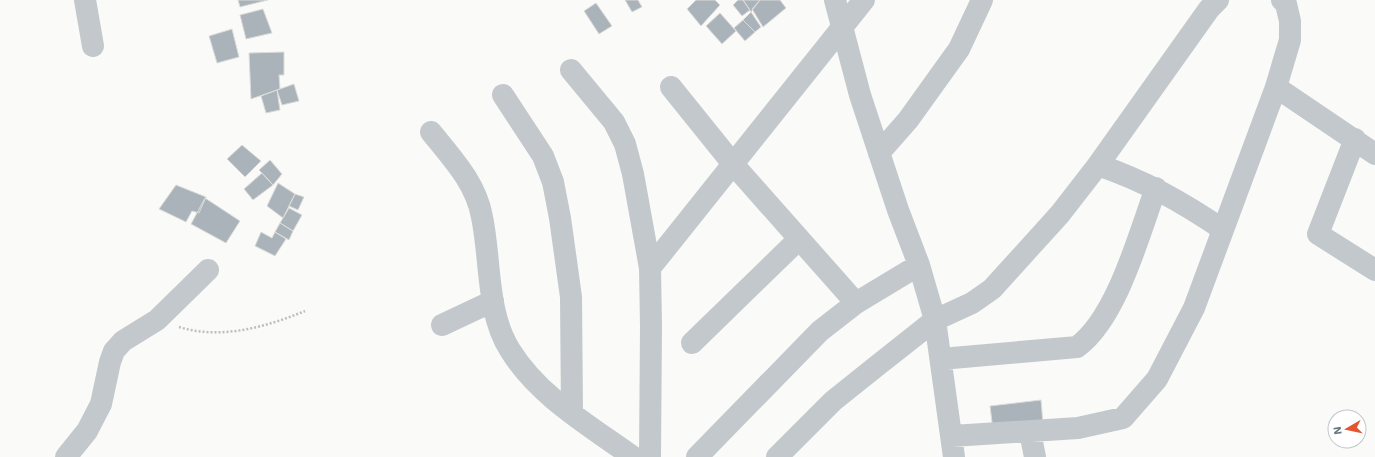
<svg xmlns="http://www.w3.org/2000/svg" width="1375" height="457" font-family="'Work Sans',sans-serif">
<rect width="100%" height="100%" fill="#fafaf8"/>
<path fill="#aab3b9" stroke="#dcdcda" d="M 238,0 L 268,0 L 240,7 Z
M 625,0 L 638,0 L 642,7 L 632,12 Z
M 696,0 L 715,0 L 720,5 L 701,26 L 687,9 Z
M 738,0 L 743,0 L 750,10 L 742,16 L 733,5 Z
M 743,0 L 760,0 L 751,12 Z
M 760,0 L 780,0 L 786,8 L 763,27 L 752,9 Z
M 596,3 L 612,26 L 599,34 L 584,11 Z
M 263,9 L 272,33 L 246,39 L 240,15 Z
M 751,12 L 761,27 L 755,32 L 743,20 Z
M 720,13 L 736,31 L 722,44 L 706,26 Z
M 743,20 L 755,32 L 745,41 L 734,28 Z
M 232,29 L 239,57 L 217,63 L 209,36 Z
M 284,52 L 284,75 L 279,75 L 280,89 L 251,99 L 249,53 Z
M 294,84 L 299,101 L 282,105 L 277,90 Z
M 277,90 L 280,110 L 266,113 L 261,96 Z
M 242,145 L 261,161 L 245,177 L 227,159 Z
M 270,160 L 282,174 L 273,185 L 259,170 Z
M 262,173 L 273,185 L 253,200 L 244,189 Z
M 278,183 L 295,194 L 283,218 L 267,206 Z
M 176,185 L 206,197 L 199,213 L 192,211 L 186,222 L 159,209 Z
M 295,194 L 304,197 L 298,210 L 289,206 Z
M 205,198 L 240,221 L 226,243 L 191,224 Z
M 289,208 L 302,215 L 293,231 L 280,223 Z
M 280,223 L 293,231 L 289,240 L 275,232 Z
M 261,232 L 272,238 L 275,232 L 286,239 L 275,256 L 255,246 Z
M 1041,400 L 1043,424 L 993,430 L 990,406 Z"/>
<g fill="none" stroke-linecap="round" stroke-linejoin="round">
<path stroke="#bbbfc2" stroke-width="2.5" stroke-dasharray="2 2" stroke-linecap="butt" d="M 179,327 C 221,340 266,327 305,311"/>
<path stroke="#c3c8cc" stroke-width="22" d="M 85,0 L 93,46
M 835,0 L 860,95 L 898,210 L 919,265 L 935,320 L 954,457
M 571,70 L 614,122 L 625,144 L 633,174 L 650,268 L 651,326 L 650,457
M 671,87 L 733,164 L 856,303
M 1276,87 L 1375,154
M 503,95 L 543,156 L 553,182 L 560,218 L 571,297 L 572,413
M 431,132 C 452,158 476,183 482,217 C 491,260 486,312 510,350 C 538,396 590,426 633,457
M 1355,139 L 1318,234 L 1375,270
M 879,153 L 908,120 L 959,49 L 982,0
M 1098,165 C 1145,181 1182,202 1222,229
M 650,268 L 864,0
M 442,325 L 493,301
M 692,343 L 799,239
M 941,359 L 1077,347 C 1117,318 1139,234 1156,188
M 1030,432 L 1035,457
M 952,436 L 1078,428 L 1123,418 L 1157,379 L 1194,308 L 1276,87 L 1290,40 L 1290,21 L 1286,4 L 1282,0
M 66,457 L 87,431 L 101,404 L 110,362 L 114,351 L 123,341 L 157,320 L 208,270
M 697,457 L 820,331 L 856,303 L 919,265
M 777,457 L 833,401 L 878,365 L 935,320 L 972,303 L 992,289 L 1060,214 L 1098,165 L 1209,9 L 1218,0"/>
</g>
<g transform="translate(1347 429) rotate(261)"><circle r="19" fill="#ffffff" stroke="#c1c8cd"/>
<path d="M0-3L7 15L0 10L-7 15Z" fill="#e4572e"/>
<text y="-6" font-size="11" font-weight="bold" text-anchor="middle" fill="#657683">N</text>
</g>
</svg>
